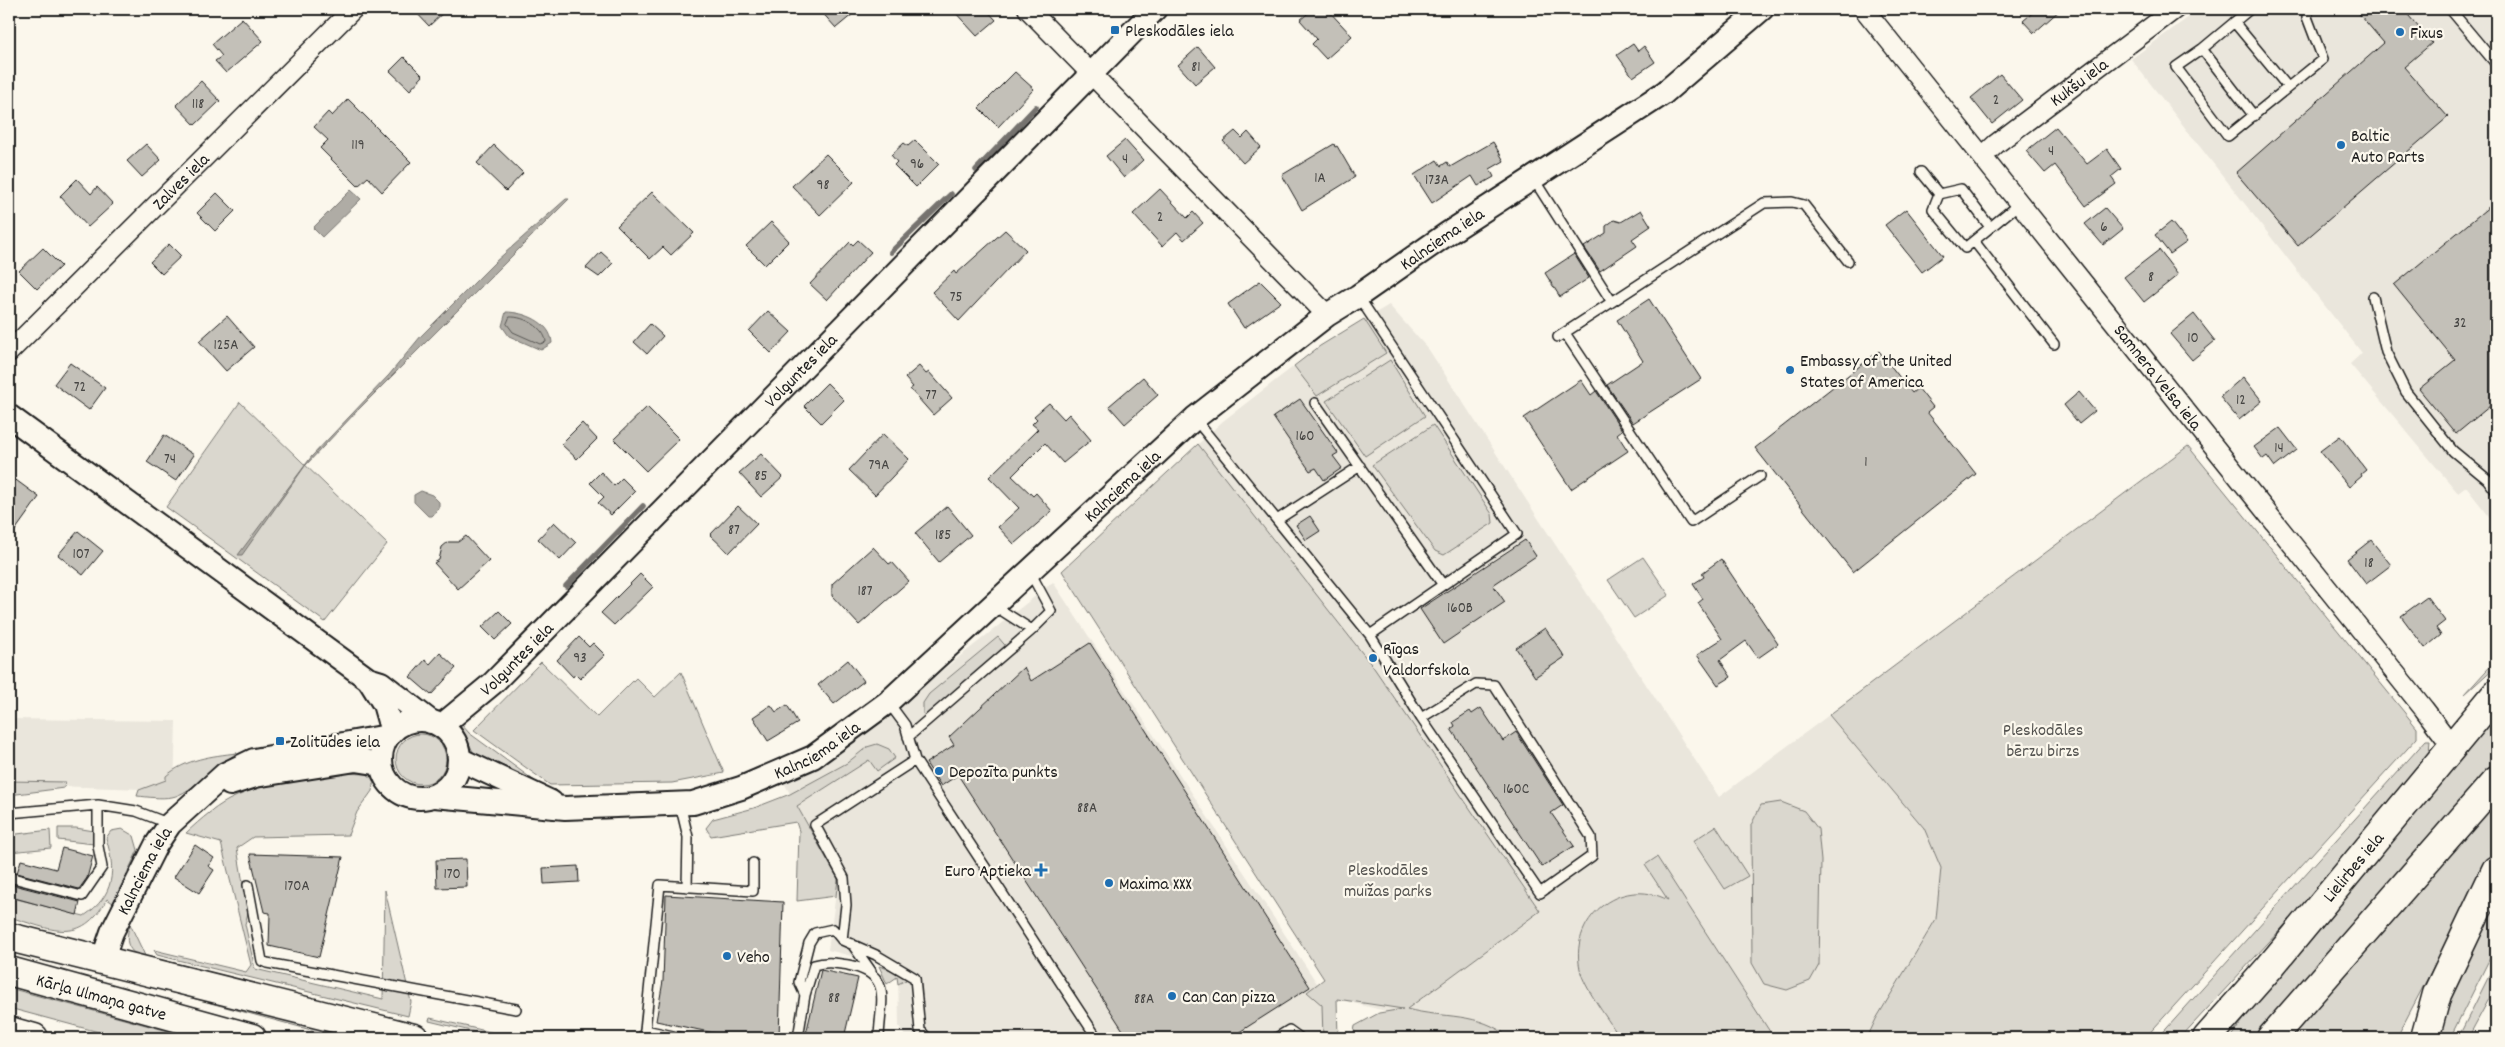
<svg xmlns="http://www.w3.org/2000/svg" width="2505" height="1047" font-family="Dekko,sans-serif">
<rect width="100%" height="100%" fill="#fbf7ec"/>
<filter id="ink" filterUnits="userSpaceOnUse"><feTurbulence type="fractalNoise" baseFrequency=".02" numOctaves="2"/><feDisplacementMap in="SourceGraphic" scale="10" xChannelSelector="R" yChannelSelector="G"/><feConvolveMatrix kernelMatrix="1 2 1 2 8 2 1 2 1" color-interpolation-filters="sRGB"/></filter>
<g filter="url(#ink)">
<path fill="#eae6dc" d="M 2200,9 L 2485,9 L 2496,22 L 2496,525 L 2466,487 L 2458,493 L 2350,364 L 2362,353 L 2131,59 Z
M 1389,305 L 1429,350 L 1719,797 L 1829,715 L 1924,828 L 1941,867 L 1936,919 L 1876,1019 L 1867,1038 L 1495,1038 L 1337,999 L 1062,571 L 1223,421 L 1320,346 Z
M 1053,582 L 1326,997 L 1328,1038 L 906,1038 L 899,1026 L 898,968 L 828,950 L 838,879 L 783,781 L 820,768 Z
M 9,719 L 176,721 L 174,790 L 54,786 L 9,793 Z"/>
<path fill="#dad7ce" stroke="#7b7a75" d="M 1364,319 L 1386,353 L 1317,396 L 1294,366 L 1320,346 Z
M 1390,360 L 1425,416 L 1365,456 L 1326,401 Z
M 240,402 L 387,544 L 325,622 L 166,507 Z
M 1433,425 L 1492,514 L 1493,523 L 1444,555 L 1435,551 L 1372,465 Z
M 1198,444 L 1374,668 L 1540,911 L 1407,1009 C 1443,1019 1479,1011 1510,1038 L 1353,1038 L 1355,1026 L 1379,1013 L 1403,1009 L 1337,999 L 1338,1038 L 1323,1038 L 1322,1005 L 1307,992 L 1324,979 L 1062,571 Z
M 2188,446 L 2417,728 L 2417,738 L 2145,1038 L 1867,1038 L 1876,1019 L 1936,919 L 1941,868 L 1924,828 L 1829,715 Z
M 1643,557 L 1669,595 L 1634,618 L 1608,580 Z
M 998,637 L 1009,650 L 929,720 L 923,714 L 923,703 L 929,694 Z
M 2496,660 L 2496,666 L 2465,694 Z
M 541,662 L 597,717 L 636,678 L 655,697 L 681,672 L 724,773 L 672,783 L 550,785 L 474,730 Z
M 2496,711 L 2496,766 L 2258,1038 L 2230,1038 L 2269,985 Z
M 462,725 L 469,733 L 543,787 L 478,762 L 461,727 Z
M396 759a25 25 0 1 1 50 0a25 25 0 1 1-50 0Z
M 2426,740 L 2430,740 L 2429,753 L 2418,769 L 2306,902 L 2180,1038 L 2158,1038 Z
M 877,744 L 889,749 L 895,758 L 877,771 L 869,760 L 797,806 L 838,879 L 836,896 L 797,901 L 799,831 L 796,822 L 711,836 L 706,828 L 713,819 L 754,808 L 790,794 L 847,763 L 867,747 Z
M 237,753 C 220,763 190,794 172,797 C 160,799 149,797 137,796 L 139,790 L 166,780 L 166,776 C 186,759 211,756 237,753 Z
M 340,773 L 367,774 L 374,780 L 372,791 L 357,812 L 348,835 L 253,837 L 237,848 L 248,913 L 245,924 L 255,969 L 383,999 L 385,890 L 411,1002 L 408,1016 L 157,955 L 154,950 L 246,972 L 251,965 L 221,843 L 186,833 C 201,819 218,804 237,796 C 268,782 306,779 340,773 Z
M 9,781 L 65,782 L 64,788 L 9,795 Z
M 1781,802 L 1804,811 L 1818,829 L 1821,861 L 1819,965 L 1810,981 L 1787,990 L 1764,984 L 1752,963 L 1751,825 L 1761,805 Z
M 2496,802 L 2496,847 L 2398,1035 L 2381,1035 L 2368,1038 L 2290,1038 Z
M 1716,826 L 1748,876 L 1725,889 L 1693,841 Z
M 58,828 L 76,828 L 94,831 L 94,844 L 58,840 Z
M 122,829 L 134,836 L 138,850 L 113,903 L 107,899 C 80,947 52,929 9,917 L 9,897 L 84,916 C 115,895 116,871 106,838 L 111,831 Z
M 50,830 L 51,848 L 9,852 L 9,835 Z
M 1657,857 L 1774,1038 L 1620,1038 C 1610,1022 1586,990 1581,973 C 1566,919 1620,875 1668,900 L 1645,865 Z
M 2496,896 L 2496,946 L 2450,1038 L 2431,1038 Z
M 130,924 L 148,962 C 130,952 123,946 130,924 Z
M 9,949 L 380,1038 L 341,1038 Z
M 2496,962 L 2496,986 L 2468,1038 L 2458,1038 Z
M 879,966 L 904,974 L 906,980 L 898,984 L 897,977 L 887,984 Z
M 9,988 L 194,1038 L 121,1038 L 9,1008 Z
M 430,1018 L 516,1038 L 500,1038 L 429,1021 Z"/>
<path fill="#afaca5" stroke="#74726e" d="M 351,190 L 361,199 L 322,237 L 313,228 Z
M 566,199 L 569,199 L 358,410 L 305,466 L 242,555 L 238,555 L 312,456 L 389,375 L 421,336 L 495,262 Z
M 506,312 C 524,312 551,322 552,343 L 541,350 L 509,336 L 502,326 Z
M 421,491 L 432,495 L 439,502 L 439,509 L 432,516 L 428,516 L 414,502 L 414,495 Z"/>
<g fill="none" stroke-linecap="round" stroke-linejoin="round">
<path stroke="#575653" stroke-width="1" d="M 510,317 C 524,316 545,328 546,342 L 540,344 L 513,332 L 507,324 Z"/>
<path stroke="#74726e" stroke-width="5.5" d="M 976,170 L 1036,107
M 891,252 L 951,194
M 566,586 L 643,506"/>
</g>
<path fill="#c3c0b8" stroke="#1c1c1c" d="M 413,9 L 447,9 L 429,26 Z
M 819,9 L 859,9 L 836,28 Z
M 952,9 L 986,9 L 996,20 L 977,36 Z
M 1313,9 L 1327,9 L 1352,36 L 1326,59 L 1312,44 L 1317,39 L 1300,20 Z
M 2037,9 L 2061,9 L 2034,33 L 2023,21 Z
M 2355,9 L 2403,9 L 2432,43 L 2404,67 L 2448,117 L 2298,246 L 2236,173 L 2384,43 Z
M 242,18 L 263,41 L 226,73 L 215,61 L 222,56 L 212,44 Z
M 1633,44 L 1638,51 L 1644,46 L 1655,62 L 1633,77 L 1617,55 Z
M 1198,47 L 1215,67 L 1195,84 L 1178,65 Z
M 404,57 L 423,76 L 410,90 L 390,71 Z
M 1015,72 L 1034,89 L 998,127 L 979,108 Z
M 2000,74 L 2022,100 L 1992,124 L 1971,98 Z
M 201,81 L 220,101 L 195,125 L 176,105 Z
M 348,99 L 411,162 L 382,192 L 368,177 L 358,186 L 320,148 L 328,140 L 314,127 L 328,112 L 332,116 Z
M 2056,127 L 2087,164 L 2107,149 L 2121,169 L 2111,177 L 2116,184 L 2086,206 L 2055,165 L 2045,173 L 2026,151 Z
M 1235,131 L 1242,138 L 1248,132 L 1261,147 L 1243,163 L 1223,141 Z
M 915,140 L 939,164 L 916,187 L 894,165 L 897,162 L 891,155 L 904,143 L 908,146 Z
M 1125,140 L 1143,160 L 1124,178 L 1106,156 Z
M 1493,142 L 1504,161 L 1490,169 L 1494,177 L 1478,186 L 1472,176 L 1432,203 L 1414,175 L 1437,160 L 1441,166 L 1447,162 L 1450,167 Z
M 146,144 L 161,160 L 142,177 L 127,161 Z
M 1334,144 L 1335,147 L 1337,146 L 1355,177 L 1302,210 L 1282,175 Z
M 494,145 L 523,173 L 506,191 L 477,163 Z
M 826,154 L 854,182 L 820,215 L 792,186 Z
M 77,179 L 91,194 L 97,187 L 113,204 L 88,227 L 60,196 Z
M 1160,189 L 1187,218 L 1193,212 L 1203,223 L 1184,240 L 1177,232 L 1162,246 L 1133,214 Z
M 652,192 L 694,233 L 671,255 L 663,247 L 650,259 L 617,226 Z
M 217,193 L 235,211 L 215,231 L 197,213 Z
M 2496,201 L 2496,401 L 2456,434 L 2419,389 L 2455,360 L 2394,285 Z
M 2105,208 L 2123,229 L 2103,245 L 2085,224 Z
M 1906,209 L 1943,256 L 1922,272 L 1885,225 Z
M 1641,210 L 1651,226 L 1632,239 L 1637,246 L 1600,271 L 1584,247 L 1606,233 L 1606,226 L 1614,220 L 1621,222 Z
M 771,222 L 789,241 L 765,265 L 746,246 Z
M 2171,222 L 2187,242 L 2170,254 L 2155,235 Z
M 1005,230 L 1026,250 L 959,321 L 932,292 L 954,271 L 956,274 Z
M 858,240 L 871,252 L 827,300 L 810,284 L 850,242 L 853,245 Z
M 169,244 L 181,256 L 162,274 L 150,262 Z
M 43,248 L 61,266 L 37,289 L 19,271 Z
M 2159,250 L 2178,275 L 2144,302 L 2124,277 Z
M 601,252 L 613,263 L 599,277 L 586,268 Z
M 1574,254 L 1589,278 L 1560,297 L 1545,273 Z
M 1260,281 L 1281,302 L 1244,328 L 1228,304 Z
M 1649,299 L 1701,379 L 1633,423 L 1607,385 L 1643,361 L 1617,320 Z
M 768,311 L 791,332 L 771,353 L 749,331 Z
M 2194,314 L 2215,341 L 2192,360 L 2170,334 Z
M 227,316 L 254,347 L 226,371 L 199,341 Z
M 650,324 L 663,336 L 647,354 L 634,342 Z
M 1879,351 L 1912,393 L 1918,388 L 1933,407 L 1927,412 L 1976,474 L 1853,572 L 1755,448 Z
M 70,363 L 105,388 L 89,410 L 54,384 Z
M 919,366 L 926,374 L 929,372 L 952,398 L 933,415 L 910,389 L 913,387 L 905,378 Z
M 1143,377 L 1158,395 L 1125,424 L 1109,406 Z
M 2243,377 L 2262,401 L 2239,420 L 2220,397 Z
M 1581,380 L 1591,395 L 1596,391 L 1622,430 L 1617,434 L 1628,451 L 1571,489 L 1524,418 Z
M 827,383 L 844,400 L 821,423 L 804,406 Z
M 2079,392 L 2095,411 L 2079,424 L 2064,405 Z
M 1300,399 L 1338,453 L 1333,456 L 1342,468 L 1324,480 L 1316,468 L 1310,471 L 1273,417 Z
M 1049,403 L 1064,419 L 1069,414 L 1091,440 L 1063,463 L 1045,443 L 1012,476 L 1033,496 L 1036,493 L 1052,511 L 1014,544 L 998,527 L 1019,508 L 989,477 L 1038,429 L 1032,424 L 1037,419 L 1034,416 Z
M 647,407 L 679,439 L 646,471 L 614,439 Z
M 582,423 L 597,439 L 577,459 L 561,444 Z
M 2280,428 L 2297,450 L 2275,467 L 2267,456 L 2263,459 L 2254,447 Z
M 883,434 L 909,459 L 875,495 L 849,470 Z
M 164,435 L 194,455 L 176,481 L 147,462 Z
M 2340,436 L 2366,470 L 2361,474 L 2362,476 L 2349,487 L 2320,451 Z
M 761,454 L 783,477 L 761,497 L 739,473 Z
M 601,472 L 614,486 L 622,478 L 635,491 L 611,515 L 598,503 L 604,497 L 590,483 Z
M 9,475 L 39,497 L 9,539 Z
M 738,506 L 757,524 L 729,553 L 710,535 Z
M 947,506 L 971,535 L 939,562 L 915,533 Z
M 1310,516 L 1320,531 L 1306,540 L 1296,525 Z
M 554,522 L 576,543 L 560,560 L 538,539 Z
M 78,531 L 103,551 L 83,575 L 58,555 Z
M 466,536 L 489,561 L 458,589 L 434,563 L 439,560 L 442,547 L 448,542 L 458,542 Z
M 1525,540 L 1536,556 L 1493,585 L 1505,602 L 1443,644 L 1420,609 Z
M 2371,540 L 2391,565 L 2366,584 L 2347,559 Z
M 873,547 L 889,564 L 892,562 L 909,581 L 859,625 L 832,596 L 832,584 Z
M 1721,559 L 1778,644 L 1758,658 L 1746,641 L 1720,660 L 1731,677 L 1718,685 L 1697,655 L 1722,639 L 1698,603 L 1703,599 L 1693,584 L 1704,577 L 1702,573 Z
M 640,574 L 653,587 L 614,625 L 601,613 Z
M 2427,597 L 2445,621 L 2436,628 L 2441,635 L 2425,648 L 2401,616 Z
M 499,611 L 512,624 L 495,640 L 482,627 Z
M 1545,628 L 1565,657 L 1535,677 L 1516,648 Z
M 579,637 L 589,647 L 593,643 L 605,655 L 580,679 L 575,674 L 573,677 L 557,660 Z
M 1090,643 L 1310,987 L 1230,1038 L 1128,1038 L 958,775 L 941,786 L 926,763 L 954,745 L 949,737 L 1024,667 L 1031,681 Z
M 440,653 L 456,668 L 431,695 L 410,677 L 425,660 L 430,664 Z
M 848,660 L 864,681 L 834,704 L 818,685 Z
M 771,705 L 776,712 L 787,705 L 798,723 L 768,741 L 753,717 Z
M 1481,708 L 1503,741 L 1516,732 L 1563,805 L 1551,813 L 1574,846 L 1542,867 L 1451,729 L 1455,726 L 1453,722 L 1470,711 L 1472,714 Z
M 195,845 L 214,858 L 208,866 L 214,870 L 199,893 L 174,877 Z
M 62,848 L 93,856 L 87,878 L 79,889 L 17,873 L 21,860 L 56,869 Z
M 250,854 L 343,857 L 319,957 L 269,946 L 270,913 L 264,912 Z
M 466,859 L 467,887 L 437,888 L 436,860 Z
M 578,866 L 579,882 L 544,884 L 543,868 Z
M 14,885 L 80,902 L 77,915 L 11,897 Z
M 666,895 L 783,902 L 779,1038 L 738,1038 L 656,1021 L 663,981 Z
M 821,970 L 858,978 L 844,1038 L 805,1038 Z"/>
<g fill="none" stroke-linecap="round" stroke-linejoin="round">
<defs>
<path id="service" d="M 2250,9 L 2202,49 L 2176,67 L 2228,136 L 2323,59 L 2307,17 L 2309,9
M 2450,9 L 2496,64
M 2234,22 L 2287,86
M 2202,49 L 2254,116
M 1921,172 L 1939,194 L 1933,209 L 1965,248 L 2020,203
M 1533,178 L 1612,302
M 1939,194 L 1961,189 L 1990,227
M 1974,241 L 2054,344
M 1358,296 L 1517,534 L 1370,635
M 2373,297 L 2386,352 L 2406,392 L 2453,451 L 2487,479 L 2496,491
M 1565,333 L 1691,522 L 1760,476
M 1558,337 L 1764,203 L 1792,202 L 1804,205 L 1848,261
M 1315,403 L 1443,585
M 1195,419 L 1370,635 L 1421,718 L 1540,893 L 1592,856 L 1591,837 L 1494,685 L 1476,684 L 1421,718
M 1277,520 L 1360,466
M 993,605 L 1032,630
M 888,702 L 905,725 L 915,760 L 1097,1038
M 908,737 L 1032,630 L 1051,611 L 1030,572
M 915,760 L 815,825 L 844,878 L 846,905 L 842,940 L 876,955 L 915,978 L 920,1030 L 927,1038
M 680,804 L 688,837 L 687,887
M 9,813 L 98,805 L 136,811 L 170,824
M 9,877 L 82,896 L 102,867 L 98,846 L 98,805
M 248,885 L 262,961 L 267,963 L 516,1009
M 852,944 L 871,971
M 805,995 L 799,982 L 809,943 L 815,933 L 833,929 L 842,940
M 645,1030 L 660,885 L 753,891 L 753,863
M 643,1038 L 645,1030 L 683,1038
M 798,1038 L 805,995 L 814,965 C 827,961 835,963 848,965 C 894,974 880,1001 879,1038
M 1276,1038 L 1289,1030 L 1300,1038"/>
<g id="minor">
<path d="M 1028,9 L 1327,315"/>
<path id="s1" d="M 1864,9 L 2424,709 L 2452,746"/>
<path id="s2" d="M 1983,156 L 1996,144 L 2175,9"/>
<path id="s3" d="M 9,352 L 353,9"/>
</g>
<g id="tertiary">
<path d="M 9,416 L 368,679 L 381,683 L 431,722"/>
<path d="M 369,680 L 384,704 L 392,732"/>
<circle cx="420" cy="759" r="39"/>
<path id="s4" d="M 441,726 L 493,683 L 1155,9"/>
<path d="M 459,759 L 551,802"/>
<path d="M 230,784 L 255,776 L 356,760 L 381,764"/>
<path id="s5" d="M 434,796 L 565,808 L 693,803 L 741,788 L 813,757 L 888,702 L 1195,418 L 1327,315 L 1358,296 L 1447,234 L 1664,93 L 1762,9"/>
<path id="s6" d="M 102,961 L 112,932 L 156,845 L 170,824 L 225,774 L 254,760 L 388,736"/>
</g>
<g id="primary">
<path id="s7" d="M 2207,1038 L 2269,968 L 2496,694"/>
<path d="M 2271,1038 L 2496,781"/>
<path d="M 2425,1038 L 2437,994 L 2496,870"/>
</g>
<g id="trunk">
<path d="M 9,937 L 414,1038"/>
<path id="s8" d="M 9,971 L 252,1038"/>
<path d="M 9,1031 L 34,1038"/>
</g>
</defs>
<use href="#service" stroke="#1c1c1c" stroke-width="12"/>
<use href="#minor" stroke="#1c1c1c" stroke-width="22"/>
<use href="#tertiary" stroke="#1c1c1c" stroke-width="26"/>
<use href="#primary" stroke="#1c1c1c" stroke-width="31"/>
<use href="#trunk" stroke="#1c1c1c" stroke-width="31"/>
<use href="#service" stroke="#fbf7ec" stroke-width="9"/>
<use href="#minor" stroke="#fbf7ec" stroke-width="19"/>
<use href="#tertiary" stroke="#fbf7ec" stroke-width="22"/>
<use href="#primary" stroke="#fbf7ec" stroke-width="28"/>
<use href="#trunk" stroke="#fbf7ec" stroke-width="28"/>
</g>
</g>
<g fill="#1f6fb2" stroke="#fbf7ec" stroke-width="2">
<rect x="1110" y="25" width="10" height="10" rx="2.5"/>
<circle cx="2400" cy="32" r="5"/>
<circle cx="2341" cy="145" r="5"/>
<circle cx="1790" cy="370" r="5"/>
<circle cx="1373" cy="658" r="5"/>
<rect x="275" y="736" width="10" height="10" rx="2.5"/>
<circle cx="939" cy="771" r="5"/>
<path d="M1038.5 862.5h5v5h5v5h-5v5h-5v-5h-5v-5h5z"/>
<circle cx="1109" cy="883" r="5"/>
<circle cx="727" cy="956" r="5"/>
<circle cx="1172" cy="996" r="5"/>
</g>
<g text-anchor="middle" stroke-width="4.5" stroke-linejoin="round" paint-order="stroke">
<g font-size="15" fill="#464543">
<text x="1196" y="71">81</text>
<text x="1996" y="104">2</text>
<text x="198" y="108">118</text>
<text x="358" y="149">119</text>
<text x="2051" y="155">4</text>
<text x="1125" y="163">4</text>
<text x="917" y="168">96</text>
<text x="1320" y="182">1A</text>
<text x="1437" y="184">173A</text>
<text x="823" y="189">98</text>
<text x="1160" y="221">2</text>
<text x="2104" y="231">6</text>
<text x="2151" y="281">8</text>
<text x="956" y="301">75</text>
<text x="2460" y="327">32</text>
<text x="2193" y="342">10</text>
<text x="226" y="349">125A</text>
<text x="80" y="391">72</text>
<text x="931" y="399">77</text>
<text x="2241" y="404">12</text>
<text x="1305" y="440">160</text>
<text x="2279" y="452">14</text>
<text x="170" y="463">74</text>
<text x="1866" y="466">1</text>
<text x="879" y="469">79A</text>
<text x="761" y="480">85</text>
<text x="734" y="534">87</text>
<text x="943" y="539">185</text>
<text x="81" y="558">107</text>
<text x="2369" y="567">18</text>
<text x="865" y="595">187</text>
<text x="1460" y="612">160B</text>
<text x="580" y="662">93</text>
<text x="1516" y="793">160C</text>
<text x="1087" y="812">88A</text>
<text x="452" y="878">170</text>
<text x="297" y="890">170A</text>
<text x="834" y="1002">88</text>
<text x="1144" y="1003">88A</text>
</g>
<g font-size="18" fill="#1c1c1c" stroke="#fbf7ec" text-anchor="start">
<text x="1125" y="36">Pleskodāles iela</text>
<text x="2410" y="38">Fixus</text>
<text x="2351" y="141">Baltic<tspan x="2351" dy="21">Auto Parts</tspan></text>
<text x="1800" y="366">Embassy of the United<tspan x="1800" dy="21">States of America</tspan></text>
<text x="1383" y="654">Rīgas<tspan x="1383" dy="21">Valdorfskola</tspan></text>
<text x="290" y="747">Zolitūdes iela</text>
<text x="949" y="777">Depozīta punkts</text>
<text x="1031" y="876" text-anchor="end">Euro Aptieka</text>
<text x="1119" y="889">Maxima XXX</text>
<text x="737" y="962">Veho</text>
<text x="1182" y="1002">Can Can pizza</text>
</g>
<g font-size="18" fill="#1c1c1c" stroke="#fbf7ec">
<text dy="6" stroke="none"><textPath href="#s2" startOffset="121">Kukšu iela</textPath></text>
<text dy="6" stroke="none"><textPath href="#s3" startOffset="242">Zalves iela</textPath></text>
<text dy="6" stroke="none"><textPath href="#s5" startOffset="1205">Kalnciema iela</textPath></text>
<text dy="6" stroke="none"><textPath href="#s4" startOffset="506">Volguntes iela</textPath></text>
<text dy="6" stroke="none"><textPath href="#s1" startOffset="471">Samnera Velsa iela</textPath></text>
<text dy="6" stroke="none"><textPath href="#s5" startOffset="800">Kalnciema iela</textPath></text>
<text dy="6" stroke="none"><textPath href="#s4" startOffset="101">Volguntes iela</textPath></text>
<text dy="6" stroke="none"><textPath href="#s5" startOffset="395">Kalnciema iela</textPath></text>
<text dy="6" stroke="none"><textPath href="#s7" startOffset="225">Lielirbes iela</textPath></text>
<text dy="6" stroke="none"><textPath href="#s6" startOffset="100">Kalnciema iela</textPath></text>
<text dy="6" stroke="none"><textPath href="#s8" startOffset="96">Kārļa Ulmaņa gatve</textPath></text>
</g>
<g font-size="18" fill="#555451" stroke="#fbf7ec">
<text x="2043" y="735">Pleskodāles<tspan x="2043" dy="21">bērzu birzs</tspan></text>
<text x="1388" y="875">Pleskodāles<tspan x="1388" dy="21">muižas parks</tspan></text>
</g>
</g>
<rect width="2505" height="1047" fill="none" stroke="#fbf7ec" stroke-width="30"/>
<rect x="15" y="15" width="2475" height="1017" fill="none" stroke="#1c1c1c" stroke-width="2" filter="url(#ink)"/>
</svg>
